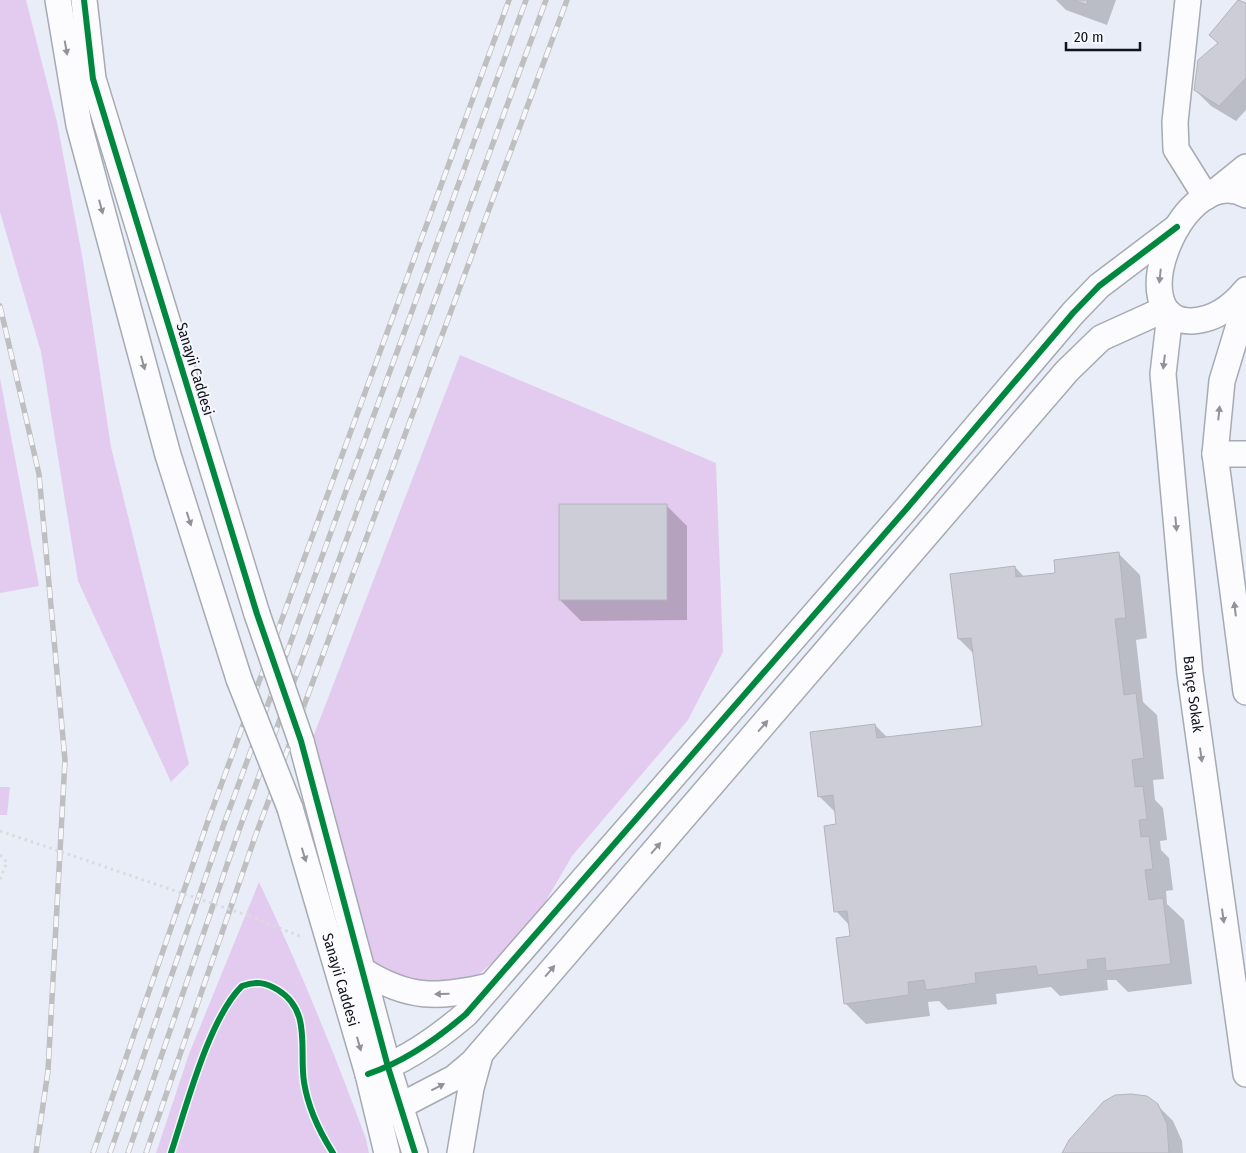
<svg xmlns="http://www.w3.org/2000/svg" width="1246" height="1153" font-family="'Fira Sans Condensed',sans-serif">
<rect width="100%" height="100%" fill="#e9edf7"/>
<path fill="#e3cbef" d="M 0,0 L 26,0 L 57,122 L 83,261 L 111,447 L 189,764 L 171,782 L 78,581 L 41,352 L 0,212 Z
M 460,355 L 716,463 L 723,652 L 688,720 L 572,856 L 526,935 L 479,974 L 435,989 L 379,978 L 369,956 L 305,758 Z
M 0,378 L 39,586 L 0,593 Z
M 0,787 L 10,787 L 7,815 L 0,815 Z
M 259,882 C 299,966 334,1052 366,1139 L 369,1153 L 156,1153 L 189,1054 Z"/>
<path fill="#0003" d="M 1056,0 L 1116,0 L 1107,25 L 1066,10 Z
M 1239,0 L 1246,5 L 1246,110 L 1236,121 L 1211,106 L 1195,90 L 1220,44 L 1210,34 Z
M 666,505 L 687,526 L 687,620 L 581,621 L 560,600 Z
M 1119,554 L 1140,575 L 1147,638 L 1136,640 L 1143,702 L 1157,715 L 1164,779 L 1153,780 L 1155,800 L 1163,808 L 1167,840 L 1160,841 L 1161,850 L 1169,858 L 1173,890 L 1166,891 L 1167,904 L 1184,920 L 1192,984 L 1128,992 L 1116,980 L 1107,980 L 1108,990 L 1060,996 L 1051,987 L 996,994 L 997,1004 L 948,1010 L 939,1001 L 928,1002 L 930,1016 L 866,1024 L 845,1003 L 851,937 L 850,926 L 836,911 L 837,814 L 819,796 L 875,725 L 888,738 L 983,727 L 974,654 L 959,639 L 1015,567 L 1025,578 L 1057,574 Z
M 1157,1105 L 1173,1121 L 1182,1141 L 1183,1153 L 1063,1153 Z"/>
<path fill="#cccdd7" stroke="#b4b4bd" d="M 1073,0 L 1088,0 L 1087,5 Z
M 1238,0 L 1246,3 L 1246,78 L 1219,106 L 1194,90 L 1198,60 L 1218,43 L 1209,35 Z
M 559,504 L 667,504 L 667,600 L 559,600 Z
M 1119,552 L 1126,618 L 1115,619 L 1124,695 L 1136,693 L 1144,758 L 1132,760 L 1135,787 L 1143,786 L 1147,819 L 1139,820 L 1141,837 L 1149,836 L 1153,869 L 1145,870 L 1149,900 L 1163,898 L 1171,964 L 1106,971 L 1105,958 L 1087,960 L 1088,969 L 1038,975 L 1036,966 L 975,973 L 976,983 L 926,990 L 924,980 L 908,982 L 909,995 L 844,1004 L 836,938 L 850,936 L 847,911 L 834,912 L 824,826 L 836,824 L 833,795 L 818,797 L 810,732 L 875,724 L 877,738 L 982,726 L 971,638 L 958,639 L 950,574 L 1015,566 L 1016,577 L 1055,573 L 1054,560 Z
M 1131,1094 L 1147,1096 L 1158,1104 L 1167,1124 L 1169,1153 L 1062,1153 L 1069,1140 L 1103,1102 L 1115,1095 Z"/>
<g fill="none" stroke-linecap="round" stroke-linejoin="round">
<defs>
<g id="minor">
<path d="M 58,0 L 79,125 L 168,455 L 239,679"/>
<path d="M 84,0 L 93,79 L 257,614"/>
<path d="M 1188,0 L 1175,122 L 1176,149 L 1206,197"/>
<path d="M 1215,192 L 1246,167"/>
<path d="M 1246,195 C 1184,159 1118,323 1192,321 C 1215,320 1232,307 1246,290"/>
<path d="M 1246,302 L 1222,381 L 1215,454 L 1246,692"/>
<path id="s1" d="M 1170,314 L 1163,374 L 1190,674 L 1246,1074"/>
<path d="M 1215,454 L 1246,454"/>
<path d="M 301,741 L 388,1067 L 415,1153"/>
<path id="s2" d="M 290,808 L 368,1074 L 387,1153"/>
<path d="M 362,970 C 409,1000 438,998 490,986"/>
<path d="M 368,1074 C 404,1062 437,1039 466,1014 L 908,507 L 1073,313 L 1099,286 L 1177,227"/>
<path d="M 379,1117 L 454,1078 L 473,1062 L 1067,371 L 1101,338 L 1165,309"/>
<path d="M 460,1153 L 471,1088 L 480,1055"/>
</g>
</defs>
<use href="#minor" stroke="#a6aab3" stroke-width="28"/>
<path stroke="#dbdbde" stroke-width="3" stroke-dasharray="2.5 4" stroke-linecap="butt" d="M 0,855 L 7,862 L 0,880
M 249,916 L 302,937"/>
<use href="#minor" stroke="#fcfcfe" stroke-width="25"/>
<defs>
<path id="rail" d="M 0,306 L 39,474 L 65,760 L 48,1071 L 36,1153
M 93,1153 L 209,818 L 509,0
M 110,1153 L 224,824 L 526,0
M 128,1153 L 239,830 L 546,0
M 146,1153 L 255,837 L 567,0"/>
</defs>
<use href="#rail" stroke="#bebfc1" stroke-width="5.5"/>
<use href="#rail" stroke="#f5f7fc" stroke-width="4" stroke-dasharray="11" stroke-linecap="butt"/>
<defs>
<path id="minor-bridge" d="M 257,614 L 301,741
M 239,679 L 290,808"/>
</defs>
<use href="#minor-bridge" stroke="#a6aab3" stroke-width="28" stroke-linecap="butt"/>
<path stroke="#dbdbde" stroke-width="3" stroke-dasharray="2.5 4" stroke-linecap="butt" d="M 0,831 L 249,916"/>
<use href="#minor-bridge" stroke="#fcfcfe" stroke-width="25"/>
<defs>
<path id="cycleway" d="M 84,0 L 93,79 L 257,614 L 301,741 L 388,1067 L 415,1153
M 368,1074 C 404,1062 437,1039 466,1014 L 908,507 L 1073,313 L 1099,286 L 1177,227
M 171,1153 C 186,1108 209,1018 242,986 C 256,981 265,982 278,990 C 312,1011 299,1049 304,1082 C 308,1108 319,1131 333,1153"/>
</defs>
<use href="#cycleway" stroke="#f5f7fc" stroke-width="9"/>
<use href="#cycleway" stroke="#00873e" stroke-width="6"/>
</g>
<defs><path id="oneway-solid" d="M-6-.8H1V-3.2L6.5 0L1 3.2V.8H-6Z" transform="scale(1.25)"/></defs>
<g fill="#929397">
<use href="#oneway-solid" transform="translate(66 48) rotate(80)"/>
<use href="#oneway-solid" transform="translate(101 207) rotate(75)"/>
<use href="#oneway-solid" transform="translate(1160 276) rotate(96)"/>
<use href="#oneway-solid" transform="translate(1164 362) rotate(97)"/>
<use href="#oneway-solid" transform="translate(143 363) rotate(75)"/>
<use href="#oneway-solid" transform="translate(1219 413) rotate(-84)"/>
<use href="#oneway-solid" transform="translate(189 519) rotate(72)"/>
<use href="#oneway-solid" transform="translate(1176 524) rotate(85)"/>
<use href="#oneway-solid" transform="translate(1235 609) rotate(-97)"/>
<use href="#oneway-solid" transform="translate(763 726) rotate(-49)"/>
<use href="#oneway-solid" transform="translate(1201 755) rotate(82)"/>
<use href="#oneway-solid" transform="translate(656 848) rotate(-49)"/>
<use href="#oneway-solid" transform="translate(304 855) rotate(73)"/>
<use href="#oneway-solid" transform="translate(1223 916) rotate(82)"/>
<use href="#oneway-solid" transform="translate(550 971) rotate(-49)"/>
<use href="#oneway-solid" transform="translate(442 994) rotate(178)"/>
<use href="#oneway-solid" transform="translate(359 1044) rotate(74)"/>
<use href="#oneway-solid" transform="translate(438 1087) rotate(-27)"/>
</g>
<g text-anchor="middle" stroke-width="4" stroke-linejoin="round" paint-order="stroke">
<g font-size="15" fill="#10131a" stroke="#f5f7fc">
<text transform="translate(195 369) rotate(73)" y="5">Sanayii Caddesi</text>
<text dy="5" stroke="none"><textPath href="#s1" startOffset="382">Bahçe Sokak</textPath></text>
<text dy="5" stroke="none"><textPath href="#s2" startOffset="179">Sanayii Caddesi</textPath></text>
</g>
</g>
<path d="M1066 42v8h74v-8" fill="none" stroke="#10131a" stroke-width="2.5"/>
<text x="1074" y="42" font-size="15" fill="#10131a" stroke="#f5f7fc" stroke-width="4" paint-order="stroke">20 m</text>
</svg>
